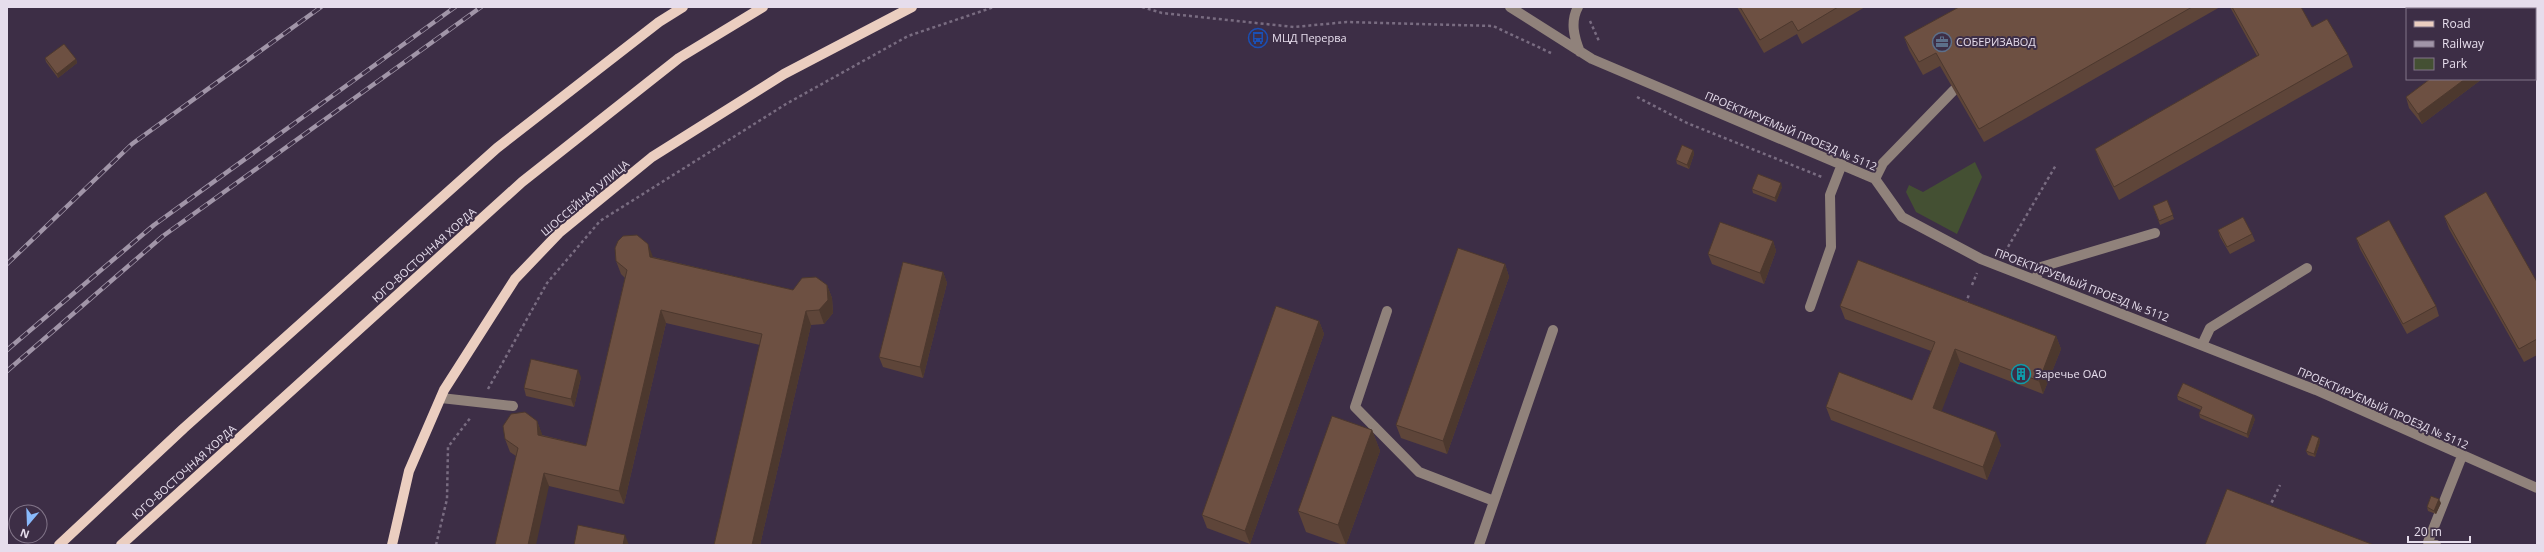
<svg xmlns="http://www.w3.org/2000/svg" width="2544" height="552" font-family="'Open Sans',sans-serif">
<rect width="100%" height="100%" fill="#3d2e46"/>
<path fill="#445033" d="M 1975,162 L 1982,177 L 1957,234 L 1916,212 L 1906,192 L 1909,185 L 1923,192 Z"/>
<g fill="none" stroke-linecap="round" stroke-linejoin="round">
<path stroke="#796c81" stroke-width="2.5" stroke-dasharray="3 3" stroke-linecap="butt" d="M 1142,7 L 1162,13 L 1294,27 L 1347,22 L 1493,26 L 1551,53
M 1590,21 L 1599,41
M 1637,97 L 1687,123 L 1822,177
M 2005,252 L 2056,165
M 1972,285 L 1977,273
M 1966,304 L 1969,294
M 488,389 L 547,283 L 600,221 L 786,104 L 908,36 L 994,7
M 2269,508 L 2280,485
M 436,545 L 447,499 L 448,447 L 471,417"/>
<path stroke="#90827b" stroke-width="10" d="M 1510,7 L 1592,59 L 1875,179 L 1902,217 L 1981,259 L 2316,390 L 2537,488
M 1578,7 C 1570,22 1574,37 1580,52
M 1875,179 L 1883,163 L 1954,90
M 2035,280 L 2041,267 L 2155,233
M 1810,307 L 1831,247 L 1830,195 L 1842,164
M 1387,311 L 1355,407 L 1419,472 L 1494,501
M 2202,345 L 2210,328 L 2307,268
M 441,398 L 513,406
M 1479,545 L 1553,330
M 2436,545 L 2428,542 L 2462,456"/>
<path stroke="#ebcec0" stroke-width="10" d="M 59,545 L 184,428 L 497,148 L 659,22 L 683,7
M 121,545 L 522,182 L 679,58 L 763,7
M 392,545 L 409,471 L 444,390 L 515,279 L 559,233 L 652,157 L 784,74 L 912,7"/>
<defs>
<path id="rail" d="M 7,264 L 132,144 L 321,7
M 7,350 L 154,225 L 455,7
M 7,371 L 163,236 L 481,7"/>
</defs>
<use href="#rail" stroke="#a195a8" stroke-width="4.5"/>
<use href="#rail" stroke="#3d2e46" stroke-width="3" stroke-dasharray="9" stroke-linecap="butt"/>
</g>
<path fill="#5e4539" d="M 1737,7 L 1865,7 L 1802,44 L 1797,34 L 1764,53 Z
M 1959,7 L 2220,7 L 1984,142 L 1940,66 L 1923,75 L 1909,50 L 1904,37 Z
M 2230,7 L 2301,7 L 2312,27 L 2348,54 L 2353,67 L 2119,200 L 2100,162 L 2095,149 L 2257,56 Z
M 45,58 L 76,59 L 77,63 L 58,78 L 46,62 Z
M 2430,79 L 2482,79 L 2422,124 L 2409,108 L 2406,97 Z
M 1693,150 L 1694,154 L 1689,169 L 1677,164 L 1676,160 Z
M 1782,187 L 1776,202 L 1753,193 L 1752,189 Z
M 2167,200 L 2174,219 L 2160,225 L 2153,206 Z
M 2444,216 L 2537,282 L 2537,355 L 2524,362 L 2449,229 Z
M 2218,230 L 2252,234 L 2255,241 L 2230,254 L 2220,237 Z
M 2356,238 L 2436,306 L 2439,316 L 2407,334 L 2360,249 Z
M 1773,241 L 1776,251 L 1764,284 L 1712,264 L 1708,254 Z
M 653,257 L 793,290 L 827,285 L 832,298 L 833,313 L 824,324 L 811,325 L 760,545 L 714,545 L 760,345 L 666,323 L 624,504 L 549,486 L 516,456 L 510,452 L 505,439 L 537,421 L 542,435 L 586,446 L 625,278 L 621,274 L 616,261 Z
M 1505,264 L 1509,277 L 1447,454 L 1401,438 L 1396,425 Z
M 943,272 L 947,283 L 923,378 L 883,367 L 879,357 Z
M 1840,306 L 2056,336 L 2061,349 L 2043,394 L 1960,362 L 1941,411 L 2001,445 L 1987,480 L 1831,420 L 1826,407 L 1912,400 L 1931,351 L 1845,319 Z
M 1319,321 L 1324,334 L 1250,544 L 1207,528 L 1202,515 Z
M 581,377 L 574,407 L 526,396 L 524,388 Z
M 2177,396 L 2255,419 L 2248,438 L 2200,418 L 2199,414 L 2201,410 L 2178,400 Z
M 1372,430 L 1380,451 L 1346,545 L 1343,545 L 1306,532 L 1298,511 Z
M 2319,438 L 2320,442 L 2315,457 L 2308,455 L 2306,451 Z
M 2441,503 L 2436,514 L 2428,511 L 2427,507 Z"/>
<path fill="#4c382e" d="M 2444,7 L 2464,7 L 2461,9 L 2440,9 Z
M 2537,25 L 2537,38 L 2535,40 L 2535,26 Z
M 76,59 L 77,63 L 58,78 L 57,74 Z
M 2465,79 L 2482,79 L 2422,124 L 2418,114 Z
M 1693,150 L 1694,154 L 1689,169 L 1687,165 Z
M 1781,183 L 1782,187 L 1776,202 L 1775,198 Z
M 1773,241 L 1776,251 L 1764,284 L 1760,273 Z
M 648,244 L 653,257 L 655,270 L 650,257 Z
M 1505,264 L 1509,277 L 1447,454 L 1443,441 Z
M 943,272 L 947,283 L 923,378 L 920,367 Z
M 827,285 L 832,298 L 833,313 L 824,324 L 819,310 Z
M 661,310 L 666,323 L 624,504 L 619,491 Z
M 806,311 L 811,325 L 760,545 L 752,545 Z
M 1319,321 L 1324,334 L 1250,544 L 1245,531 Z
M 2056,336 L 2061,349 L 2043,394 L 2039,381 Z
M 1955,349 L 1960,362 L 1938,421 L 1933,408 Z
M 578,370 L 581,377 L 574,407 L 571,399 Z
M 2253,415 L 2255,419 L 2248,438 L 2247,434 Z
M 537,421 L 542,434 L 543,448 L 538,435 Z
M 1372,430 L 1380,451 L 1346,545 L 1338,525 Z
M 1996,432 L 2001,445 L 1987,480 L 1983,467 Z
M 2319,438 L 2320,442 L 2315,457 L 2314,454 Z
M 544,473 L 549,486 L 536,545 L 528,545 Z
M 2439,499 L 2441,503 L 2436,514 L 2434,511 Z
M 625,535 L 629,545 L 623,545 Z"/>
<path fill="#6d5042" stroke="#4c382e" d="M 1740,7 L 1838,7 L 1798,31 L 1792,21 L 1760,40 Z
M 1959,7 L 2192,7 L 1979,129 L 1936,53 L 1919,62 L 1904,37 Z
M 2232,7 L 2301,7 L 2312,27 L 2327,19 L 2348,54 L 2114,187 L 2095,149 L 2259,55 Z
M 2410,7 L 2444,7 L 2440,9 L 2411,9 Z
M 2526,7 L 2537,7 L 2537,25 L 2535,26 L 2535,9 L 2523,9 Z
M 64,44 L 76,59 L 57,74 L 45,58 Z
M 2430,79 L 2465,79 L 2418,114 L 2406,97 Z
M 1682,145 L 1693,150 L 1687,165 L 1676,160 Z
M 1758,174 L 1781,183 L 1775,198 L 1752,189 Z
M 2486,192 L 2537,282 L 2537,339 L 2519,349 L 2444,216 Z
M 2167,200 L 2173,215 L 2159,221 L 2153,206 Z
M 2243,217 L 2252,234 L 2227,247 L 2218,230 Z
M 2389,220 L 2436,306 L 2403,324 L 2356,238 Z
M 1720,222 L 1773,241 L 1760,273 L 1708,254 Z
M 637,235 L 648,244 L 650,257 L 793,290 L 802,278 L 816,277 L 827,285 L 828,300 L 819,310 L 806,311 L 752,545 L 714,545 L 762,334 L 661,310 L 619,491 L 544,473 L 528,545 L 495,545 L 518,448 L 505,439 L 503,426 L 511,414 L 525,412 L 537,421 L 538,435 L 586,446 L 627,270 L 616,261 L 615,248 L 618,241 L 623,236 Z
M 1458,248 L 1505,264 L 1443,441 L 1396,425 Z
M 1858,260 L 2056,336 L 2039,381 L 1955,349 L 1933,408 L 1996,432 L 1983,467 L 1826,407 L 1839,372 L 1912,400 L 1935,342 L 1840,306 Z
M 903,262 L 943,272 L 920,367 L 879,357 Z
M 1276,306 L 1319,321 L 1245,531 L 1202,515 Z
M 531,359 L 578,370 L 571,399 L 524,388 Z
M 2183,383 L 2253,415 L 2247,434 L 2199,414 L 2202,407 L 2177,396 Z
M 1332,416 L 1372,430 L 1338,525 L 1298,511 Z
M 2312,435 L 2319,438 L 2314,454 L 2306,451 Z
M 2227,489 L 2374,545 L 2205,545 Z
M 2431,496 L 2439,499 L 2434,511 L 2427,507 Z
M 578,525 L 625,535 L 623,545 L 574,545 Z"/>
<defs>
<symbol id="bus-ring" viewBox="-11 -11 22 22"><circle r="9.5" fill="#3d2e46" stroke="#1a4fb4" stroke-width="1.5"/><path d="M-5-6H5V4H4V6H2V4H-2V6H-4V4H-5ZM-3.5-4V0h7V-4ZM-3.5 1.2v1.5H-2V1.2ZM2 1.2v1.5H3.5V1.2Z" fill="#1a4fb4"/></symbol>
<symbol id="office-ring" viewBox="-11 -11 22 22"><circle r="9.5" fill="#3d2e46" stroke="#5c6f8a" stroke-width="1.5"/><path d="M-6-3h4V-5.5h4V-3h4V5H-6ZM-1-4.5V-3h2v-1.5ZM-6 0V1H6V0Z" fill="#5c6f8a"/></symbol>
<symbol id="building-ring" viewBox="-11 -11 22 22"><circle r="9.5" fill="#3d2e46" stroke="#0f9aa8" stroke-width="1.5"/><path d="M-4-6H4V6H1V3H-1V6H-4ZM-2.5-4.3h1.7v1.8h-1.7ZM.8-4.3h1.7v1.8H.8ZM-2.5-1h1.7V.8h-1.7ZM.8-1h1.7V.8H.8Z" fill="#0f9aa8"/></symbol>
</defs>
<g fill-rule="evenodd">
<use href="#bus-ring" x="1247" y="27" width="22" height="22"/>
<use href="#office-ring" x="1931" y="31" width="22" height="22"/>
<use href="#building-ring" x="2010" y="363" width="22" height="22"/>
</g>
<g text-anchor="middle" stroke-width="4" stroke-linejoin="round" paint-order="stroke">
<g font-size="11" fill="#e6ddec" stroke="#3d2e46" text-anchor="start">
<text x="1272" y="42">МЦД Перерва</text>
<text x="1956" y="46">СОБЕРИЗАВОД</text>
<text x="2035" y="378">Заречье ОАО</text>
</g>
<g font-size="11" fill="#e6ddec" stroke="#3d2e46">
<text transform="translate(1791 131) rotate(23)" y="4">ПРОЕКТИРУЕМЫЙ ПРОЕЗД № 5112</text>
<text transform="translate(585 198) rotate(-40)" y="4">ШОССЕЙНАЯ УЛИЦА</text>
<text transform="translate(424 255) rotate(-42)" y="4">ЮГО-ВОСТОЧНАЯ ХОРДА</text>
<text transform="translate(2082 285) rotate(21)" y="4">ПРОЕКТИРУЕМЫЙ ПРОЕЗД № 5112</text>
<text transform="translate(2383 408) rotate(24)" y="4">ПРОЕКТИРУЕМЫЙ ПРОЕЗД № 5112</text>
<text transform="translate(184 472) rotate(-42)" y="4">ЮГО-ВОСТОЧНАЯ ХОРДА</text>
</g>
</g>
<rect width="2544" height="552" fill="none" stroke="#e6ddec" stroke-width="16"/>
<rect x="2406" y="8" width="130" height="72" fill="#3d2e46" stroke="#817488"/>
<rect x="2414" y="21" width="20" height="6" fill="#ebcec0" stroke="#817488"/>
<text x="2442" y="28" font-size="12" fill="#e6ddec">Road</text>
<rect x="2414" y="41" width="20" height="6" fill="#a195a8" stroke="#817488"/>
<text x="2442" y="48" font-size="12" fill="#e6ddec">Railway</text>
<rect x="2414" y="58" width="20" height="12" fill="#445033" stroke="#817488"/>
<text x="2442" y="68" font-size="12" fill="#e6ddec">Park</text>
<g transform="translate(28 524) rotate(199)"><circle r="19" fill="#3d2e46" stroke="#817488"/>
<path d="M0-3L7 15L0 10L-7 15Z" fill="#89bafc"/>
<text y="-6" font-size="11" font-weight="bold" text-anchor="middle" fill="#e6ddec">N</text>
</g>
<path d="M2408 536v6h62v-6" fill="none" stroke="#e6ddec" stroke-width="2"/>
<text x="2414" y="536" font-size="12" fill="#e6ddec" stroke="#3d2e46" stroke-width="3" paint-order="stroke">20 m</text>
</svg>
